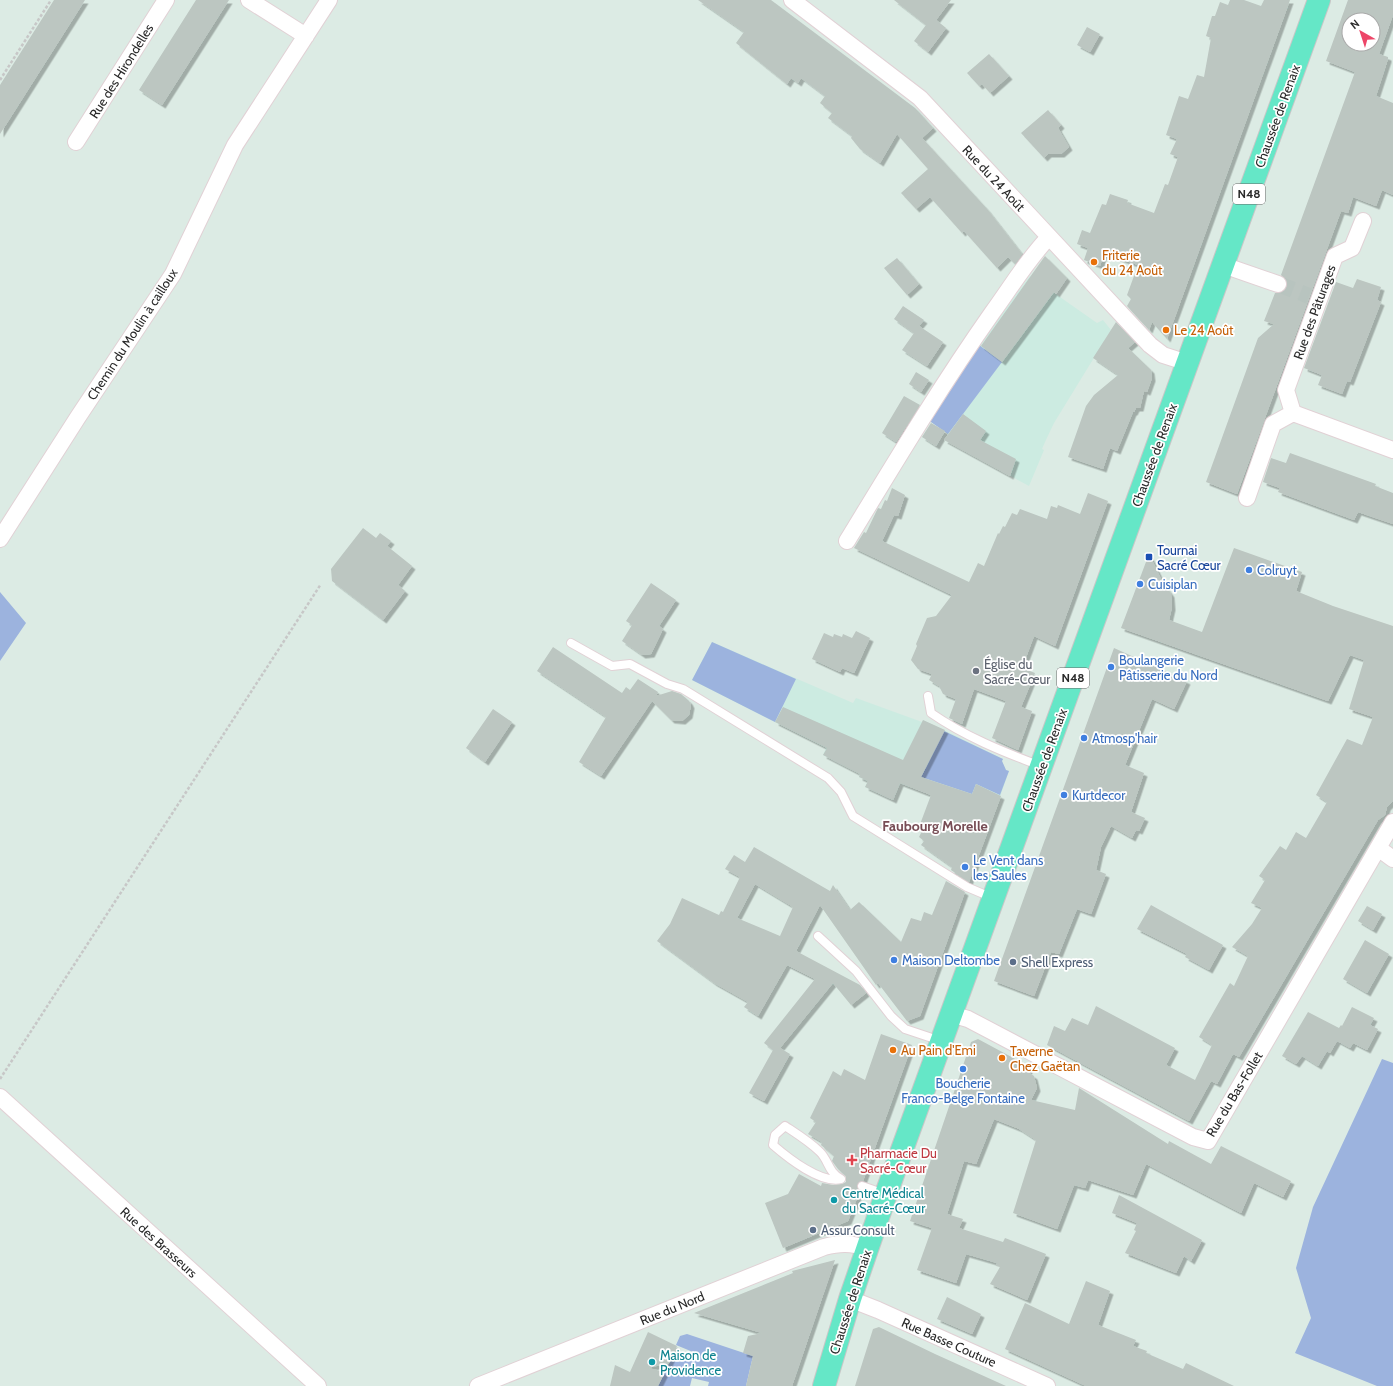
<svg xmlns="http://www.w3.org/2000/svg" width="1393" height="1386" font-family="Cabin,sans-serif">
<defs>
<filter id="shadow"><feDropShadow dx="3.5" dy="3.5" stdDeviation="0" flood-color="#0004"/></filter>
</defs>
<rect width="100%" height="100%" fill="#dcebe4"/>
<path fill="#ccebe1" d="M 1030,276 L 1097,323 L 1103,320 L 1111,330 L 1054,423 L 1045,442 L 1042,449 L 1044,450 L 1029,486 L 959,448 L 945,431 L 931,422 L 930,417 L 979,345 Z
M 712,642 L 853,703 L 856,698 L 922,722 L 923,720 L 1003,759 L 1002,761 L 1006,770 L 1009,771 L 993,817 L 900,783 L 893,800 L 865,787 L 868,781 L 859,777 L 860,774 L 823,755 L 826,748 L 692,680 Z"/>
<path fill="#9cb3de" d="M 979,345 L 1002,362 L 948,434 L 931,422 L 930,417 Z
M 0,592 L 26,623 L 0,661 Z
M 712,642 L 796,679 L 775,722 L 692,680 Z
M 944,731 L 1003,759 L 1002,761 L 1006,770 L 1009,771 L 1000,795 L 976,784 L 972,794 L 921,777 Z
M 1382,1059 L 1393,1063 L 1393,1386 L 1377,1386 L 1295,1353 L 1311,1318 L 1296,1268 L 1313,1207 Z
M 687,1334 L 753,1356 L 746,1386 L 708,1386 L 709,1382 L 692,1378 L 690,1386 L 658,1386 L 675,1352 L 689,1358 L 693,1352 L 676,1345 L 680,1336 Z"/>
<path fill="#bcc6c1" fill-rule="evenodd" filter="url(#shadow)" d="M 54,0 L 85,0 L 0,134 L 0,85 Z
M 196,0 L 229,0 L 162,105 L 139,90 Z
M 698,0 L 771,0 L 915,108 L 933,128 L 922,138 L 987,209 L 1022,254 L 1015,264 L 1008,257 L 997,268 L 964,231 L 962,233 L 930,197 L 916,209 L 901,193 L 928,169 L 897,134 L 880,163 L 860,149 L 851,138 L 852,136 L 828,118 L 832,113 L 820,103 L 825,96 L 801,78 L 798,83 L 791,78 L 787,84 L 736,43 L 744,32 Z
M 894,0 L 951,0 L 936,20 L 946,28 L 928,52 L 914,41 L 926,25 Z
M 1230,0 L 1244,0 L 1261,6 L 1264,0 L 1290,0 L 1167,339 L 1152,322 L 1149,330 L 1127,306 L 1131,299 L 1127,295 L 1138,265 L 1104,253 L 1100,266 L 1084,260 L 1088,248 L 1077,244 L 1082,230 L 1090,233 L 1102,204 L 1106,205 L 1110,194 L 1128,200 L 1127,203 L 1154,213 L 1165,184 L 1168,185 L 1178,157 L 1170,154 L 1177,139 L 1166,135 L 1179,96 L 1188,99 L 1197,75 L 1204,77 L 1211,38 L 1206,36 L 1212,16 L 1215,16 L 1220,2 L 1228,5 Z
M 1348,0 L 1393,0 L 1393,15 L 1379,54 L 1388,57 L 1388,59 L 1376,96 L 1393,103 L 1393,195 L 1382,190 L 1376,206 L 1353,197 L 1348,213 L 1341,211 L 1237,494 L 1206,482 L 1258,338 L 1274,324 L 1264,321 L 1275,293 L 1280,293 L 1287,287 L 1287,282 L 1281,275 L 1355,72 L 1326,61 ZM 1349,20 L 1373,20 L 1373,44 L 1349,44 Z
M 1087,27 L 1100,34 L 1090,52 L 1077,45 Z
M 989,54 L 1009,76 L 990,93 L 982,84 L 979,86 L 967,73 Z
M 1048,110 L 1061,125 L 1058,128 L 1069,147 L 1061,154 L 1048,154 L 1044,158 L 1021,133 Z
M 1045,256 L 1067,278 L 1056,294 L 1054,292 L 1002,362 L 981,346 Z
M 897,258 L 919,284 L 907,295 L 884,268 Z
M 1357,279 L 1381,287 L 1377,300 L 1381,302 L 1350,382 L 1347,381 L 1342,394 L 1318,385 L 1322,375 L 1304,368 L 1336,282 L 1353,288 Z
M 903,306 L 924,320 L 919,326 L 943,342 L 927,366 L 902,350 L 914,333 L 894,319 Z
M 1116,322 L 1135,342 L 1128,348 L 1151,370 L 1152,378 L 1147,392 L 1144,391 L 1140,408 L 1136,408 L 1134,412 L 1133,412 L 1117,451 L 1110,448 L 1103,469 L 1068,457 L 1086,406 L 1094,395 L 1118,375 L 1093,358 Z
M 916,372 L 929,380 L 921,392 L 909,384 Z
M 904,396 L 920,405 L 896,442 L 882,433 Z
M 963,414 L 986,431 L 980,440 L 1016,459 L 1010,476 L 944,440 Z
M 931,423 L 945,431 L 936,446 L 922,437 Z
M 1290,453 L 1376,484 L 1375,486 L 1393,493 L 1393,524 L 1358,512 L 1354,520 L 1278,492 L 1280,488 L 1263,482 L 1271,458 L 1286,463 Z
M 892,488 L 905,495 L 898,516 L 894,515 L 882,541 L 969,582 L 978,563 L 984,566 L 998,533 L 999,534 L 1003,526 L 1005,527 L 1012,513 L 1017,515 L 1020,509 L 1047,519 L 1051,506 L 1057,508 L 1058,505 L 1080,514 L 1088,493 L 1108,501 L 1055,646 L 1034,636 L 1022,668 L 1035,673 L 1021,707 L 1032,711 L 1018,750 L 992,738 L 1006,701 L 974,689 L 962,724 L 949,718 L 956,699 L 943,694 L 939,686 L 929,680 L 932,674 L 918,669 L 911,660 L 917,646 L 916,644 L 927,618 L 936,616 L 952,595 L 854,548 L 864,532 L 866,533 L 876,512 L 878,508 L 881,509 L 885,500 L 887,501 Z
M 363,528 L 376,538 L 380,533 L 391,541 L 387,546 L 412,566 L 398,585 L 405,591 L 383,620 L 332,581 L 331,569 Z
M 1234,548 L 1302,572 L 1296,591 L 1333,606 L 1393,626 L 1393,801 L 1387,807 L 1385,815 L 1378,820 L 1239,1057 L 1233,1054 L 1217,1084 L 1211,1081 L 1189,1121 L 1047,1045 L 1054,1026 L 1065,1031 L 1072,1018 L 1088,1025 L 1096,1006 L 1175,1048 L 1166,1065 L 1195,1080 L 1212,1045 L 1199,1037 L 1230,983 L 1234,986 L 1248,956 L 1232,947 L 1252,924 L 1262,908 L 1251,903 L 1265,880 L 1259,876 L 1280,846 L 1286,850 L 1296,832 L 1306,838 L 1327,802 L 1316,795 L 1347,739 L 1362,745 L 1373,717 L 1349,709 L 1364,660 L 1350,655 L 1328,701 L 1121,628 L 1149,554 L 1163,583 L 1171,594 L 1172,607 L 1169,620 L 1202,632 Z
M 651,583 L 676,600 L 659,626 L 663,629 L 651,654 L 642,655 L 622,641 L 632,625 L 626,621 Z
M 856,631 L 870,638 L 854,673 L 842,668 L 840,672 L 812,659 L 824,633 L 833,637 L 834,634 L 842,637 L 843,634 L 852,638 Z
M 553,647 L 622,693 L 626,687 L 630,690 L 638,679 L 658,692 L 656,696 L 672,691 L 681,694 L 689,701 L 691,705 L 689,715 L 682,721 L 671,720 L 652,701 L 601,776 L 579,762 L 606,717 L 537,671 Z
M 1114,648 L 1187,681 L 1174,709 L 1152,699 L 1125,765 L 1144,773 L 1131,812 L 1145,818 L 1139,831 L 1136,830 L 1132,838 L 1111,826 L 1101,847 L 1096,870 L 1106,874 L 1091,914 L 1077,909 L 1059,954 L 1051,952 L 1034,996 L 994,981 Z
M 783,707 L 903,760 L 923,720 L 945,730 L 921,777 L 972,794 L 976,784 L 1001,796 L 969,882 L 951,870 L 952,867 L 921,845 L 924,841 L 919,837 L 923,829 L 919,827 L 931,795 L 900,783 L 893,800 L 865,787 L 868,781 L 859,777 L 860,774 L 823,755 L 827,748 L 775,722 Z
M 493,709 L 512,722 L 485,762 L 466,748 Z
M 754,847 L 830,891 L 833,885 L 850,910 L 859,902 L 901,942 L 911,918 L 921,921 L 924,912 L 932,915 L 946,881 L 965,892 L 920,1016 L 907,1021 L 878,983 L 876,985 L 820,905 L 796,951 L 860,985 L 866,993 L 851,1005 L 833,983 L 780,1048 L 790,1054 L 764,1101 L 749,1093 L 773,1050 L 764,1043 L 815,979 L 787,965 L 758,1016 L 744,1007 L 748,1002 L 714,983 L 657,941 L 670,924 L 682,898 L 719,915 L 721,911 L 723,912 L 740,877 L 725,869 L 734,855 L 745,862 ZM 755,884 L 793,907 L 780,936 L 737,918 Z
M 1151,905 L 1223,945 L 1209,970 L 1185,957 L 1187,954 L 1137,929 Z
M 1367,906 L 1382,914 L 1373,930 L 1358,921 Z
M 1365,940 L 1389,954 L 1367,993 L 1343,979 Z
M 1352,1007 L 1374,1018 L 1370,1025 L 1378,1029 L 1367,1050 L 1353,1043 L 1350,1048 L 1337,1041 L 1330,1053 L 1327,1051 L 1318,1066 L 1302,1056 L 1296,1064 L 1282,1056 L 1308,1012 L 1339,1028 L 1341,1025 L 1342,1026 Z
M 881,1034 L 912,1045 L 863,1181 L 857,1184 L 857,1187 L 860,1191 L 848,1221 L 783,1248 L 765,1203 L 788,1194 L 799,1174 L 821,1186 L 822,1183 L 833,1185 L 842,1184 L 846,1182 L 846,1176 L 838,1169 L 832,1161 L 834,1156 L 821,1145 L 822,1142 L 808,1134 L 816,1122 L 810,1118 L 833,1071 L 841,1076 L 844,1069 L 865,1080 Z
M 978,1039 L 1030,1067 L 1028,1072 L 1034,1076 L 1037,1088 L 1031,1100 L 1075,1110 L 1079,1088 L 1168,1144 L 1169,1141 L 1211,1164 L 1221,1146 L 1291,1181 L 1283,1197 L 1254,1183 L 1241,1213 L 1146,1164 L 1133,1195 L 1088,1180 L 1085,1188 L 1074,1185 L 1057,1229 L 1013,1213 L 1036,1140 L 1019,1129 L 994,1119 L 976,1164 L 964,1161 L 947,1214 L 963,1219 L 959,1228 L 1003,1242 L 1005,1238 L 1046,1254 L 1027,1300 L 990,1284 L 1000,1267 L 996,1266 L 997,1263 L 966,1254 L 956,1283 L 917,1270 L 932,1228 L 910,1221 L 971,1042 Z
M 1119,1195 L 1202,1240 L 1191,1261 L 1184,1256 L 1176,1273 L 1125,1253 L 1136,1231 L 1134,1230 L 1137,1223 L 1112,1213 Z
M 835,1260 L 792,1386 L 746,1386 L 753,1356 L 743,1353 L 748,1336 L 762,1333 L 694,1313 L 793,1273 L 792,1271 Z
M 1086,1281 L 1110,1291 L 1098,1325 L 1136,1340 L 1133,1346 L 1147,1351 L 1146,1353 L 1183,1369 L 1186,1363 L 1234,1386 L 1086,1386 L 1005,1349 L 1025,1303 L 1069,1324 Z
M 947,1297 L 981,1314 L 972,1334 L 937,1319 Z
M 879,1327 L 935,1354 L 1006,1386 L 855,1386 L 873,1329 Z
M 648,1332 L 677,1346 L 669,1363 L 648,1368 L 665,1372 L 658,1386 L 610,1386 L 615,1365 L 630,1372 Z"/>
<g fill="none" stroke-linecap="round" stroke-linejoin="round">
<path stroke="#b8c4bf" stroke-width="16" stroke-dasharray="16 8" stroke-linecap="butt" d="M 1278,284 L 1309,296"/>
<defs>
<path id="service" d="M 571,643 L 612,666 L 630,664 L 667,684 L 683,689 L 828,778 L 841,792 L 853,816 L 967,887 L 993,898
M 928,696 L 931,713 C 964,736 1003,752 1041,766
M 818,936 L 856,971 L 891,1016 L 905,1029 L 941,1041
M 785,1126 C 797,1134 810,1142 820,1152 C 829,1161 828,1172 841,1179 C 821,1184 788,1158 773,1145 L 775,1135 Z
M 862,1186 L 885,1194"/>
<path id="minor" d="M 249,0 L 306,36
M 792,0 L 920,98 L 1150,345 L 1163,355 L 1188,363
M 76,142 L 166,0
M 1223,265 L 1278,284
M 1293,413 L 1393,450
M 1247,498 L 1273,424 L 1293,413 L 1286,390 L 1335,256 L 1352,248 L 1363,221
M 0,539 L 78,417 L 173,274 L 235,145 L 329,0
M 847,541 C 894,464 940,387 992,313 C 1011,287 1027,260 1049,237
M 1378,848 L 1393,859
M 951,1014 L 968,1019 L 1193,1137 L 1208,1141 L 1393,822
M 0,1097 L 318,1386
M 850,1299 L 878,1310 L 1047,1386
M 478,1386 L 824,1247 C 840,1243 851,1243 867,1248"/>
<path id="primary" d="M 824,1386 L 850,1299 L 886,1194 L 1319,0"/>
</defs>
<use href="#service" stroke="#e1d1d5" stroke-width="10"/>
<use href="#minor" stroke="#e1d1d5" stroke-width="18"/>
<use href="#primary" stroke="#c7c7c7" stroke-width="24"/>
<path stroke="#c7c7c7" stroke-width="2.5" stroke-dasharray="3 2" stroke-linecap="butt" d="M 0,80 L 51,0
M 0,1079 L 321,584"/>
<use href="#service" stroke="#fff" stroke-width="8"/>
<use href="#minor" stroke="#fff" stroke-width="16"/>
<use href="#primary" stroke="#65e7c7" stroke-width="22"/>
</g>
<g fill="#e8710a" stroke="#fff" stroke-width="1.5">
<circle cx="1094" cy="262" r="4"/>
<circle cx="1166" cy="330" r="4"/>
<circle cx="893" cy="1050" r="4"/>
<circle cx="1002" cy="1058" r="4"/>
</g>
<rect fill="#1a4fb4" stroke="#fff" stroke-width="1.5" x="1145" y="553" width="8" height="8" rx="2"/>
<g fill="#3f7fe0" stroke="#fff" stroke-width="1.5">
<circle cx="1249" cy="570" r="4"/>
<circle cx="1140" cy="584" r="4"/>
<circle cx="1111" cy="667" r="4"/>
<circle cx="1084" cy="738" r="4"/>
<circle cx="1064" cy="795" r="4"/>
<circle cx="965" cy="867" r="4"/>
<circle cx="894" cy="960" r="4"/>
<circle cx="963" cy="1069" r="4"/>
</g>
<circle fill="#6b7280" stroke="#fff" stroke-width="1.5" cx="976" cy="671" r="4"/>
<g fill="#5c6f8a" stroke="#fff" stroke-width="1.5">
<circle cx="1013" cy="962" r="4"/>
<circle cx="813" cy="1230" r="4"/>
</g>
<path fill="#e0444e" stroke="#fff" stroke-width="1.5" d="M850 1154h4v4h4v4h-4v4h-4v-4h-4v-4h4z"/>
<g fill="#0f9aa8" stroke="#fff" stroke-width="1.5">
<circle cx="834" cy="1200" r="4"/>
<circle cx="652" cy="1362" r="4"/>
</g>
<g text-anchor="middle" stroke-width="3.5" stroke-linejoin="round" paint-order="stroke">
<g fill="#fff" stroke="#696969" stroke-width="1">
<rect x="1233" y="184" width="32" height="20" rx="3"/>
<rect x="1057" y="668" width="32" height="20" rx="3"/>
</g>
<g font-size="12" font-weight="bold" fill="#292929">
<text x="1249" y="198">N48</text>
<text x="1073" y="682">N48</text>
</g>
<g font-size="13" fill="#292929" stroke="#fff">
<text transform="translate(121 71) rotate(-58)" y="5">Rue des Hirondelles</text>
<text transform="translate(1277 116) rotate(-70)" y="5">Chaussée de Renaix</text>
<text transform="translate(994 178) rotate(47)" y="5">Rue du 24 Août</text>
<text transform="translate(1314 312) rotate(-70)" y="5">Rue des Pâturages</text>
<text transform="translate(132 334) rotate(-57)" y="5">Chemin du Moulin à cailloux</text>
<text transform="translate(1154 455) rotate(-70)" y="5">Chaussée de Renaix</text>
<text transform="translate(1044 760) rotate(-70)" y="5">Chaussée de Renaix</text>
<text transform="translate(1234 1094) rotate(-59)" y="5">Rue du Bas-Follet</text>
<text transform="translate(159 1242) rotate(42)" y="5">Rue des Brasseurs</text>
<text transform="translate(850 1302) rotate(-72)" y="5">Chaussée de Renaix</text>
<text transform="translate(672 1308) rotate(-22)" y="5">Rue du Nord</text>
<text transform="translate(949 1342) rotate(24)" y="5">Rue Basse Couture</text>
</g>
<g font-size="13" fill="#c56008" stroke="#fff" text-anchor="start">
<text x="1102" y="260">Friterie<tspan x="1102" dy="15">du 24 Août</tspan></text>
<text x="1174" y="335">Le 24 Août</text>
<text x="901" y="1055">Au Pain d'Emi</text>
<text x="1010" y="1056">Taverne<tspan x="1010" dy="15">Chez Gaëtan</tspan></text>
</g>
<g font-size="13" fill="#164399" stroke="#fff" text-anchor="start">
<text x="1157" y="555">Tournai<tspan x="1157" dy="15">Sacré Cœur</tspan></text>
</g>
<g font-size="13" fill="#366cbe" stroke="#fff" text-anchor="start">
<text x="1257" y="575">Colruyt</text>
<text x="1148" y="589">Cuisiplan</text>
<text x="1119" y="665">Boulangerie<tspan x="1119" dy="15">Pâtisserie du Nord</tspan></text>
<text x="1092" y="743">Atmosp'hair</text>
<text x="1072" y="800">Kurtdecor</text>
<text x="973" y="865">Le Vent dans<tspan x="973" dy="15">les Saules</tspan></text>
<text x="902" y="965">Maison Deltombe</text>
<text x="963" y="1088" text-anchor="middle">Boucherie<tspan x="963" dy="15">Franco-Belge Fontaine</tspan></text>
</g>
<g font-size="13" fill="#5b616d" stroke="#fff" text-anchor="start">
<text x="984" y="669">Église du<tspan x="984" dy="15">Sacré-Cœur</tspan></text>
</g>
<g font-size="13" fill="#4e5e75" stroke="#fff" text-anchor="start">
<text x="1021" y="967">Shell Express</text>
<text x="821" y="1235">Assur.Consult</text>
</g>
<g font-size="13" fill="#be3a42" stroke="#fff" text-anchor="start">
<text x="860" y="1158">Pharmacie Du<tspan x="860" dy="15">Sacré-Cœur</tspan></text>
</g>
<g font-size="13" fill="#0d838f" stroke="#fff" text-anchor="start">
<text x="842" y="1198">Centre Médical<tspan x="842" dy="15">du Sacré-Cœur</tspan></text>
<text x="660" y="1360">Maison de<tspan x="660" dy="15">Providence</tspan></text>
</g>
<g font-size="14" font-weight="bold" fill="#774d55" stroke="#fff">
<text x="935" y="831">Faubourg Morelle</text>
</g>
</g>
<g transform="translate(1361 32) rotate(321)"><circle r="19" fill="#ffffff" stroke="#a9a9a9"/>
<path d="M0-3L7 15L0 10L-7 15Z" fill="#ed4668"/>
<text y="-6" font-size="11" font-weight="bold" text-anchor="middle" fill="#292929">N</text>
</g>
</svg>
